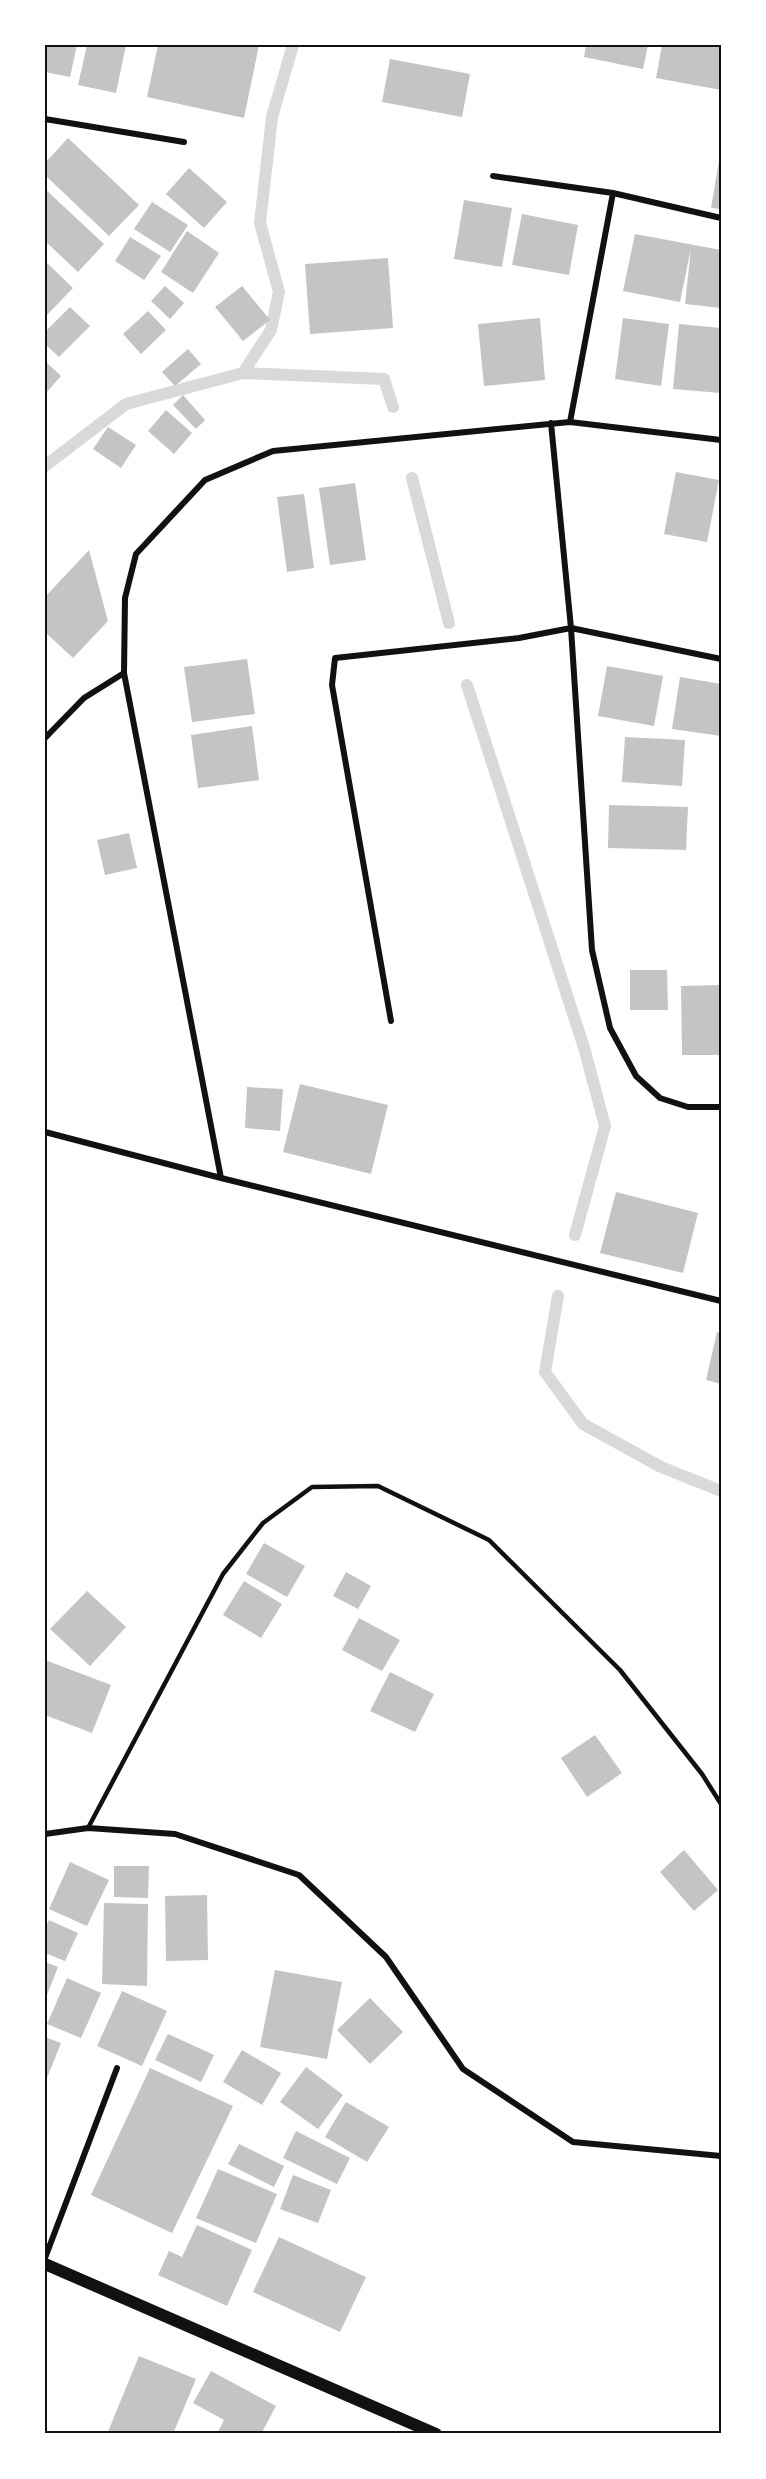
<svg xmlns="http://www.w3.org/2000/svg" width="766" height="2479" font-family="Rubik,sans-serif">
<rect width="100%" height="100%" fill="#fff"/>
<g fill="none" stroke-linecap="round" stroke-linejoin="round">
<path stroke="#d9d9d9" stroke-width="12" d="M 293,45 L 272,117 L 260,223 L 279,292 L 271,330 L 243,373 L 384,379 L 393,407
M 45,466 L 126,404 L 243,373
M 412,478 L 449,623
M 467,685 L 585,1051 L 605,1126 L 575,1235
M 558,1296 L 545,1372 L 583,1424 L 661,1467 L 721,1491"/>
</g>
<path fill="#c4c4c4" d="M 45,45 L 77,45 L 70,77 L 45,72 Z
M 87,45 L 126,45 L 116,93 L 78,85 Z
M 158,45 L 259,45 L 244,118 L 147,97 Z
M 586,45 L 648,45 L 643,69 L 584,57 Z
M 662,45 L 721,45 L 721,90 L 656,78 Z
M 390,59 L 470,74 L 462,117 L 382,102 Z
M 68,138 L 139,205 L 109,236 L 45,175 L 45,163 Z
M 720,155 L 721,155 L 721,209 L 711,208 Z
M 189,168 L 227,202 L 204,228 L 166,194 Z
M 45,189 L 104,244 L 78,272 L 45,241 Z
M 464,200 L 512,208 L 502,267 L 454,259 Z
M 152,202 L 188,225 L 170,252 L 134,229 Z
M 522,214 L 578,225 L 569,275 L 512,265 Z
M 187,231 L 219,253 L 193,293 L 161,272 Z
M 635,234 L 721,250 L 721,308 L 685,304 L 691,248 L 680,302 L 623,291 Z
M 130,237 L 161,256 L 144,280 L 115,261 Z
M 388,258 L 393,328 L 310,334 L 305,264 Z
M 45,261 L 73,288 L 45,317 Z
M 165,286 L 184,303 L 170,319 L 151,301 Z
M 242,286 L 270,320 L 243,341 L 215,307 Z
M 70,307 L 90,326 L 59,357 L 45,344 L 45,332 Z
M 148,311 L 166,330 L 141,354 L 123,334 Z
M 540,318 L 545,380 L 484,386 L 478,324 Z
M 623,318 L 669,324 L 661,386 L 615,379 Z
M 679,324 L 721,328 L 721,393 L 673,389 Z
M 188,349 L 201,364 L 175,386 L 162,372 Z
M 45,361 L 61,376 L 45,394 Z
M 183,395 L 205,420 L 196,429 L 173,405 Z
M 166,410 L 192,433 L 174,454 L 148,431 Z
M 108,427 L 136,445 L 121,468 L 93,449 Z
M 676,472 L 719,480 L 707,542 L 664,534 Z
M 355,483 L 366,560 L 330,565 L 319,488 Z
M 304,494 L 314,568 L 287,572 L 277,497 Z
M 89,550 L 108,621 L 73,658 L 45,632 L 45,597 Z
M 247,659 L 255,714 L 192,722 L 184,667 Z
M 607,666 L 663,676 L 654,726 L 598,716 Z
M 680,677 L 721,684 L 721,736 L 672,729 Z
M 252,726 L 259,780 L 198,788 L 191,735 Z
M 625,737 L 685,740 L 682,786 L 622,782 Z
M 609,805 L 688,807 L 686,850 L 608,848 Z
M 129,833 L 137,868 L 105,875 L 97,840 Z
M 630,970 L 667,970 L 668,1010 L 630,1010 Z
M 721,985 L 721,1055 L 682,1055 L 681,986 Z
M 300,1084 L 388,1105 L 371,1174 L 283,1152 Z
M 247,1087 L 283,1089 L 280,1131 L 245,1128 Z
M 616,1192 L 698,1213 L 683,1273 L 600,1253 Z
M 717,1332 L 721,1333 L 721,1384 L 706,1380 Z
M 264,1543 L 305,1566 L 287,1597 L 246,1574 Z
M 346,1572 L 371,1586 L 358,1609 L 333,1596 Z
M 244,1581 L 282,1604 L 261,1638 L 223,1615 Z
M 87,1591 L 126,1627 L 90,1666 L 50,1629 Z
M 359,1618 L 400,1640 L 382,1671 L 342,1650 Z
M 45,1660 L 111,1685 L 92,1733 L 45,1715 Z
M 390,1672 L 434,1694 L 415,1732 L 370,1711 Z
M 595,1735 L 622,1773 L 587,1797 L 561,1758 Z
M 684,1850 L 718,1890 L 694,1911 L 660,1872 Z
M 70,1862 L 109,1880 L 87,1926 L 49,1909 Z
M 114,1866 L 149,1866 L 148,1898 L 114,1897 Z
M 207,1895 L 208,1960 L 166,1961 L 165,1896 Z
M 104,1903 L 148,1904 L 147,1986 L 102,1984 Z
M 49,1920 L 78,1933 L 65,1961 L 45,1953 L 45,1928 Z
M 45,1962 L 58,1967 L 45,2000 Z
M 275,1970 L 342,1982 L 327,2059 L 260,2047 Z
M 67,1978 L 101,1993 L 81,2038 L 47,2024 Z
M 122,1991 L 167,2011 L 142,2066 L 97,2046 Z
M 370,1998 L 403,2032 L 370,2064 L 337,2030 Z
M 168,2034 L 214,2055 L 201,2082 L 155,2060 Z
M 45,2037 L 61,2043 L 45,2083 Z
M 242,2050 L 281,2073 L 262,2105 L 223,2082 Z
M 306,2067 L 343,2095 L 318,2129 L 280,2102 Z
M 150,2068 L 233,2106 L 172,2233 L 91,2195 Z
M 346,2102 L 389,2127 L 367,2162 L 325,2137 Z
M 296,2131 L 350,2158 L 337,2184 L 283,2158 Z
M 239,2144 L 284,2166 L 274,2187 L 228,2164 Z
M 218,2169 L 277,2194 L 256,2243 L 196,2218 Z
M 293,2175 L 331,2190 L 318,2223 L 280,2209 Z
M 197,2225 L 252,2250 L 227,2306 L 158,2275 L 169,2251 L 182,2257 Z
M 279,2237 L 366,2277 L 340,2332 L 253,2292 Z
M 139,2356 L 196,2379 L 173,2434 L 107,2434 Z
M 211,2371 L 276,2406 L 261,2434 L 217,2434 L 224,2420 L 193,2403 Z"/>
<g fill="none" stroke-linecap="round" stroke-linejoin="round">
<path stroke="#111" stroke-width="4.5" d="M 88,1828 L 223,1574 L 263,1523 L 312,1487 L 378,1486 L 489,1540 L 620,1670 L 702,1774 L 721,1804"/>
<path stroke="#111" stroke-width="6" d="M 45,119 L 184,142
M 493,176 L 613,193 L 721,218
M 570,422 L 613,193
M 551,423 L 571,628 L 592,950 L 610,1028 L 636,1076 L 660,1098 L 688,1107 L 721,1107
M 45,738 L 84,698 L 124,673
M 391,1021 L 332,685 L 335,658 L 519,638 L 571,628 L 721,659
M 45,1132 L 221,1178 L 721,1301
M 221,1178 L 124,673 L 125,598 L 136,554 L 205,480 L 273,451 L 570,422 L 721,440
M 45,1834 L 88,1828 L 175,1834 L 299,1875 L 386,1957 L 463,2069 L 573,2142 L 721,2156
M 45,2258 L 117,2068"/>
<path stroke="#111" stroke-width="12" d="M 45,2264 L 436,2434"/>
</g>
<rect width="766" height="2479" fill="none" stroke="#ffffff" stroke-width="93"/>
<rect x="46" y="46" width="674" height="2386" fill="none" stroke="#111" stroke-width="2"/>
</svg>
